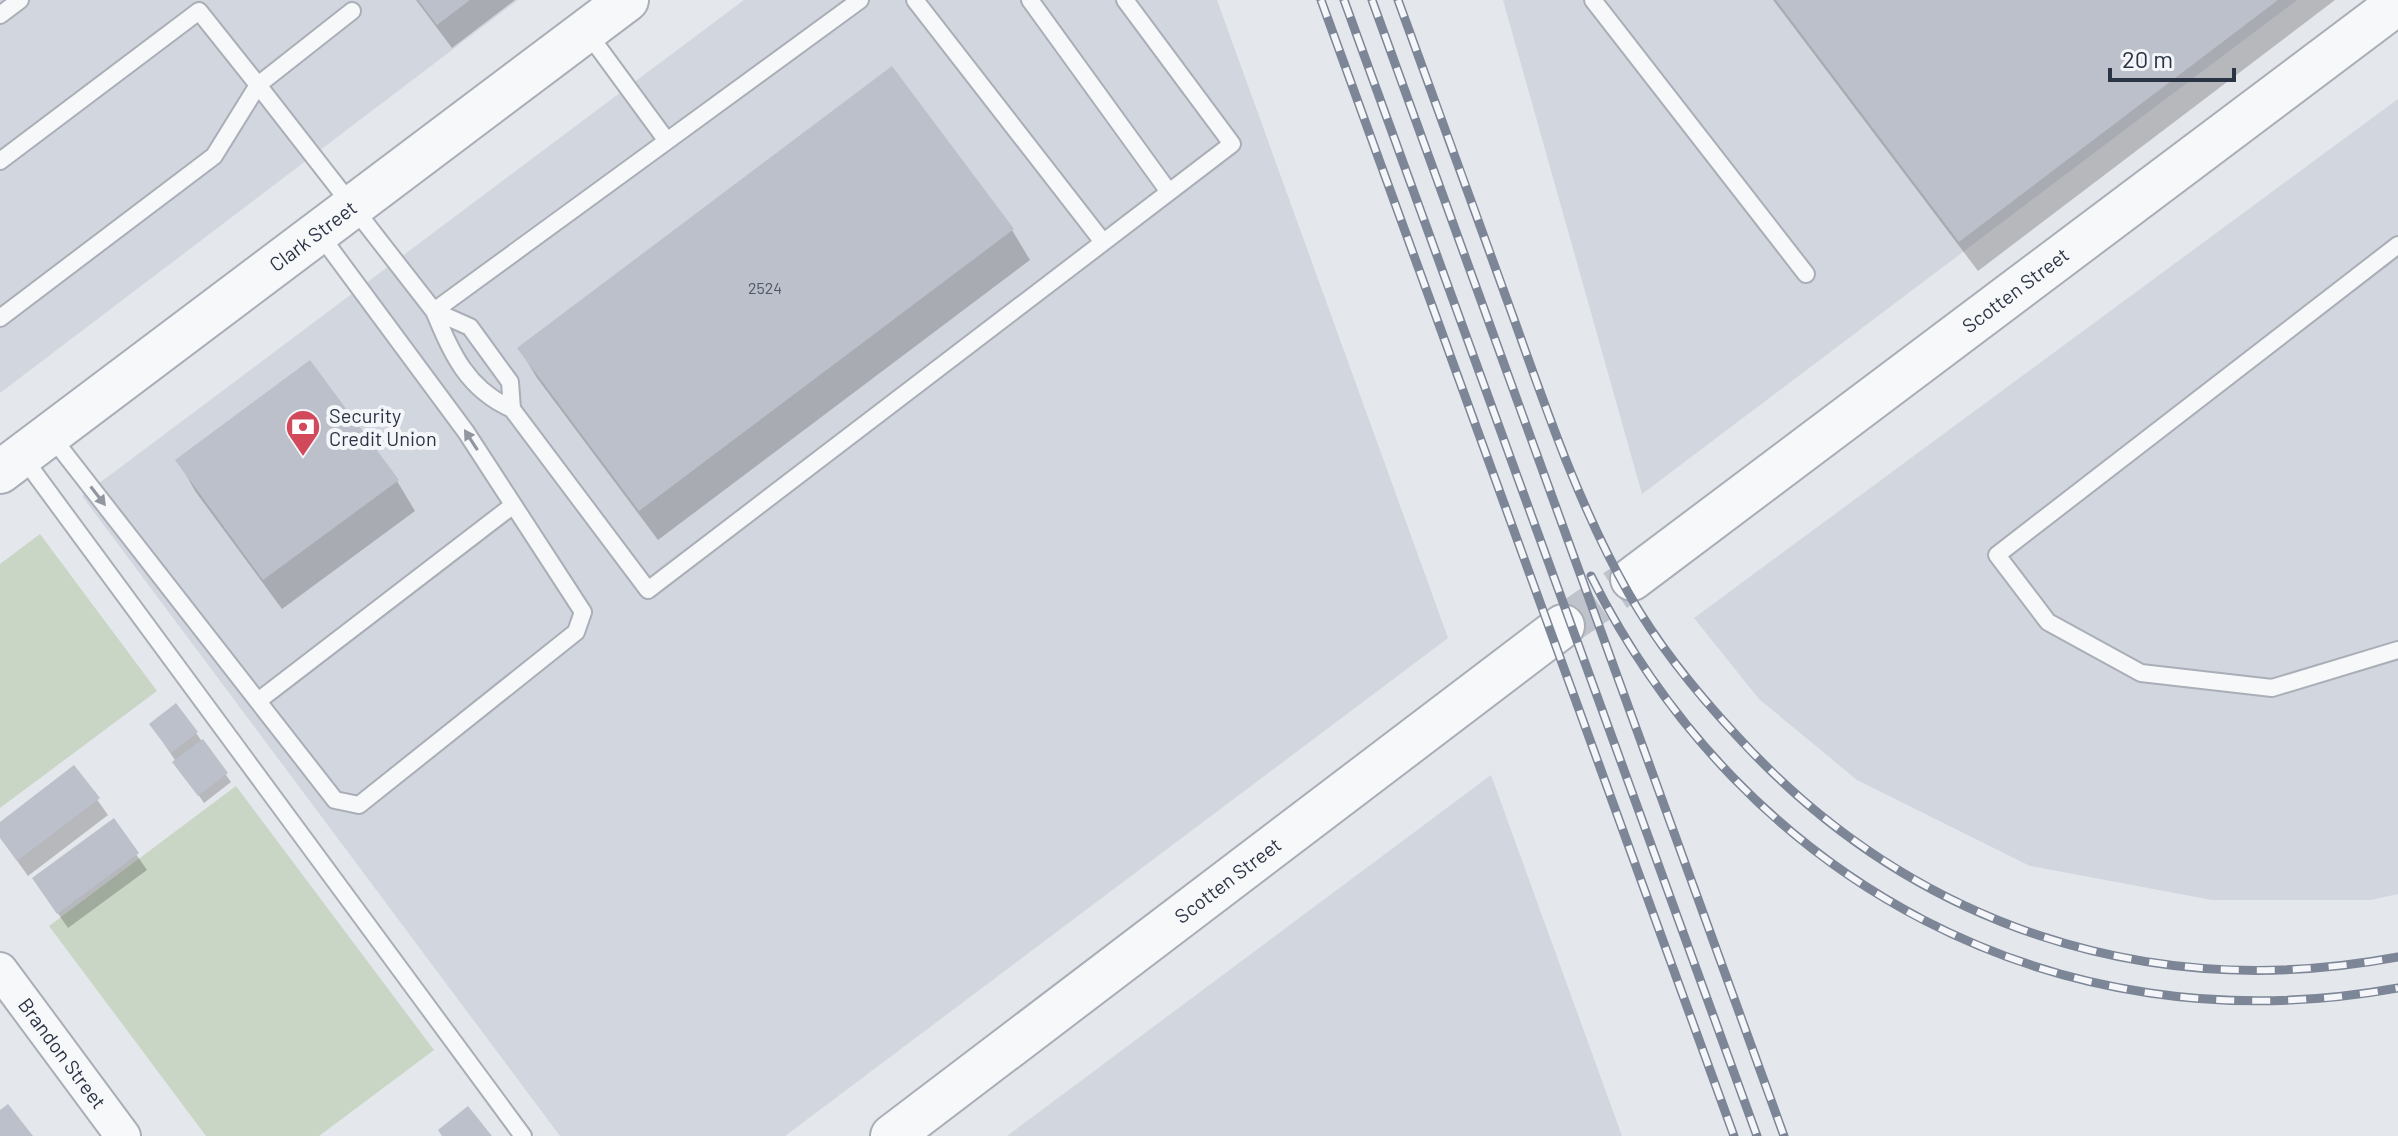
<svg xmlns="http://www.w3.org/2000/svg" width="2398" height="1136" font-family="Barlow,sans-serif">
<rect width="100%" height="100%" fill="#e4e7ec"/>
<path fill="#d2d6de" d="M 0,0 L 518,0 L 0,393 Z
M 744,0 L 1217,0 L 1448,638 L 785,1136 L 560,1136 L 82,496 Z
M 1503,0 L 2297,0 L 1642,494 Z
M 2398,99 L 2398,894 L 2371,900 L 2212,900 L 2030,866 L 1857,780 L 1759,699 L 1694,618 Z
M 1491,775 L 1622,1136 L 1007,1136 Z"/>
<path fill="#c9d6c5" d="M 40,534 L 157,691 L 0,808 L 0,564 Z
M 236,786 L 434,1050 L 319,1136 L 206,1136 L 49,926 Z"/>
<path fill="#0003" d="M 416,0 L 515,0 L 452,48 Z
M 1773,0 L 2335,0 L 1978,271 Z
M 1012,230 L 1030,260 L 658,540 L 537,378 L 519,348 Z
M 178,460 L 397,481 L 415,511 L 282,609 L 195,491 Z
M 156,732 L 196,733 L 231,782 L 204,803 Z
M 74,767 L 108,815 L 28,876 L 0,837 L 0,824 Z
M 113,821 L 147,870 L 68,928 L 34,879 Z"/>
<path fill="#bbc0ca" d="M 418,0 L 470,0 L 437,25 Z
M 1776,0 L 2278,0 L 1959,242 Z
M 892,66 L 1014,229 L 639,511 L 517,348 Z
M 310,360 L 399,480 L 263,580 L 175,460 Z
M 176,703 L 198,732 L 171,753 L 149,724 Z
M 203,739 L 228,773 L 198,796 L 172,762 Z
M 74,765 L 100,798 L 17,861 L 0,838 L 0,822 Z
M 114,818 L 139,853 L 57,914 L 32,878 Z
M 8,1104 L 33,1136 L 0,1136 L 0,1110 Z
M 468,1106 L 492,1136 L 442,1136 L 438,1130 Z"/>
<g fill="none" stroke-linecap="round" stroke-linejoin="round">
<path stroke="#bfc3cb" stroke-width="42" stroke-dasharray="42 21" stroke-linecap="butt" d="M 1563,626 L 1632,579"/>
<defs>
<path id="service" d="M 915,0 L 1103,242
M 1030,0 L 1169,192
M 1593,0 L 1806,274
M 352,11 L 258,85 L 434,311 L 667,141
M 0,15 L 20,0
M 587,32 L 667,141 L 860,0
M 0,161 L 199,11 L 258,85 L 214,156 L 0,318
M 2398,245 L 1997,555 L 2048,622 L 2141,673 L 2272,688 L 2398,650
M 434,311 L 470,327 L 510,382 L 512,409 C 467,389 452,354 434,311 Z
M 512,409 L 648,590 L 1232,144 L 1125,0
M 51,436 L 335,800 L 359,805 L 576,632 L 583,612 L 466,432 L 318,232
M 22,456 L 523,1136
M 258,701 L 512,506"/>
<g id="minor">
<path id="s1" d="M 0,970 L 123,1136"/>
</g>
<g id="tertiary">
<path id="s2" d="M 0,472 L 627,0"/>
<path id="s3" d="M 1632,579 L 2398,3"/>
<path id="s4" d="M 892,1136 L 1563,626"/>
</g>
</defs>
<use href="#service" stroke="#a9aeb7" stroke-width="20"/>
<use href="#minor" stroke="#a9aeb7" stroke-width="38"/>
<use href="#tertiary" stroke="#a9aeb7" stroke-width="46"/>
<use href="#service" stroke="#f7f8fa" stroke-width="16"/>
<use href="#minor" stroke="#f7f8fa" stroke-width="34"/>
<use href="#tertiary" stroke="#f7f8fa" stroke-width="42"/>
<defs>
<path id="rail" d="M 1321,0 L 1734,1136
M 1344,0 L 1757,1136
M 1372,0 L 1784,1136
M 1398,0 C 1437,107 1476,214 1515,322 C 1548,414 1580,508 1629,594 C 1658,645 1696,692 1737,736 C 1910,925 2146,1004 2398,957
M 1591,576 C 1745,883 2057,1050 2398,988"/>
</defs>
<use href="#rail" stroke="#7d8696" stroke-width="9"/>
<use href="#rail" stroke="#f4f6f9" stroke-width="6" stroke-dasharray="18" stroke-linecap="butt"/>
</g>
<defs><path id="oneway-solid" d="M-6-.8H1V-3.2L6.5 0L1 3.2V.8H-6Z" transform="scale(2)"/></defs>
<g fill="#9196a0">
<use href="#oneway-solid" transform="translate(471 440) rotate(-123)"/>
<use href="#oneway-solid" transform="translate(98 496) rotate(52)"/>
</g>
<defs>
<symbol id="bank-pin" viewBox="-11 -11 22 30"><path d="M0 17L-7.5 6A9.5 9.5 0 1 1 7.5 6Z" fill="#d1495b" stroke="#f4f6f9"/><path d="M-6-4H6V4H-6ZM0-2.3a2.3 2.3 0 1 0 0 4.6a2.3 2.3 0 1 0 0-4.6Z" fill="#fff"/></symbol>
</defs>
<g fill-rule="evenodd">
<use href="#bank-pin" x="283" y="407" width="40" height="54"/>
</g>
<g text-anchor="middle" stroke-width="8" stroke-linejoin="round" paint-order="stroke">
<g font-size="16" fill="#4f5766">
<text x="765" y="294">2524</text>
</g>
<g font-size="20" fill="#2b3445" stroke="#f4f6f9">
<text dy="7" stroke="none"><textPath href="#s2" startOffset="392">Clark Street</textPath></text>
<text dy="7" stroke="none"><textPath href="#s3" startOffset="480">Scotten Street</textPath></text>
<text dy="7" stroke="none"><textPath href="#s4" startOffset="422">Scotten Street</textPath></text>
<text dy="7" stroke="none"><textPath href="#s1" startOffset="104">Brandon Street</textPath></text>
</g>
<g font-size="20" fill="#2b3445" stroke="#f4f6f9" text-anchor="start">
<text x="329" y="423">Security<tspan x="329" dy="23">Credit Union</tspan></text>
</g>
</g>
<path d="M2110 68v12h124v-12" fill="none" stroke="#2b3445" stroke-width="4"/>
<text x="2122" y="68" font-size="24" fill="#2b3445" stroke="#f4f6f9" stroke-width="6" paint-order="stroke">20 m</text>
</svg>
